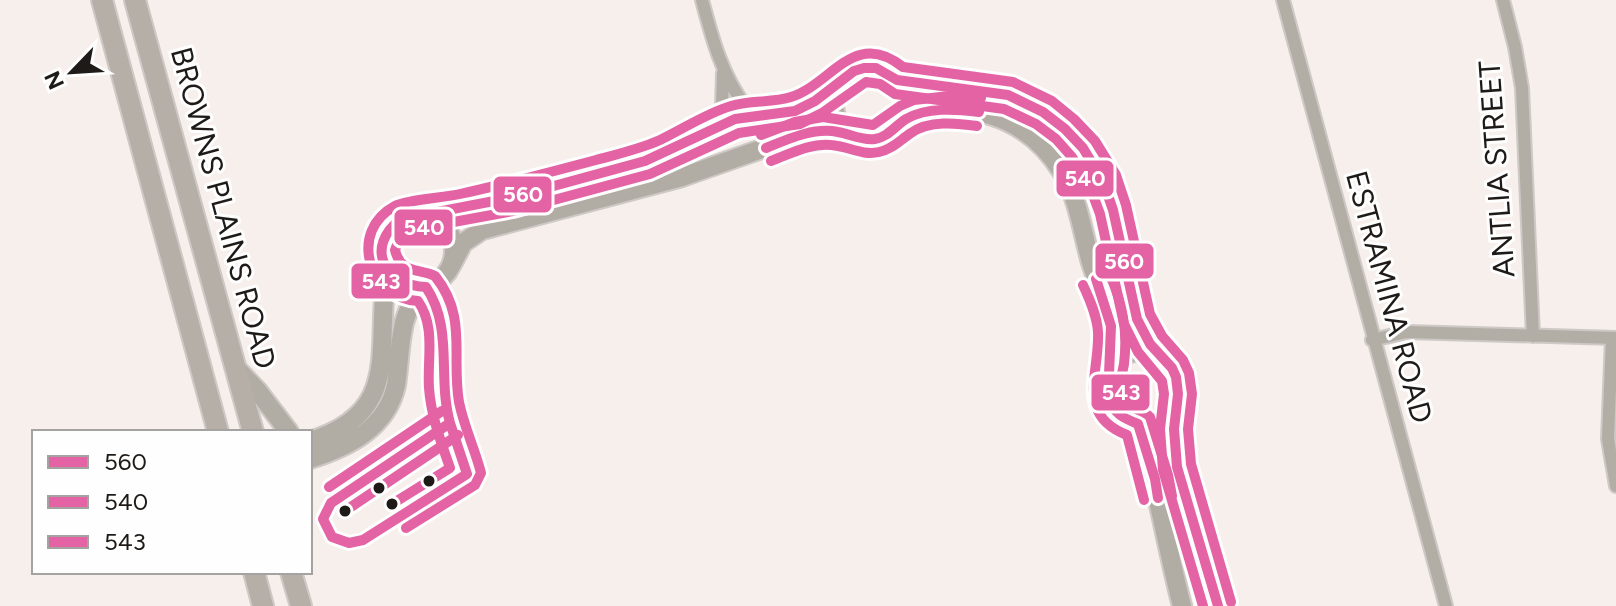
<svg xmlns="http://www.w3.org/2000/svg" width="1616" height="606" font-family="Figtree,sans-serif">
<rect width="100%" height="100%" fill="#f6efeb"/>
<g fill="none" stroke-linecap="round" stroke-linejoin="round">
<defs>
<path id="street" d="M 702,0 C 712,38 722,76 746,107 L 763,111
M 1283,0 L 1446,606
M 1503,0 L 1515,47 L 1522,88 L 1533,336
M 704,133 L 722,107 L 723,73
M 1612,338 L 1608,439 L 1616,486
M 1372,340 L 1407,332 L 1616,338"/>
<path id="secondary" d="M834 104a36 36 0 1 1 72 0a36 36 0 1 1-72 0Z
M 897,80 L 942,88 L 1008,95 L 1043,112 L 1083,148 L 1103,181 L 1113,210 L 1137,319 L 1158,355
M 901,121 C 963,96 1026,114 1062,172 C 1078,198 1082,230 1090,259 C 1097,285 1112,308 1113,336 C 1113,348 1110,360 1109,372
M 423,215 L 495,201 L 645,161 L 663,154 L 735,119 L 795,111 L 815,101 L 838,85
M382 251a36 36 0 1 1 72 0a36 36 0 1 1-72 0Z
M 452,264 L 463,243 L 482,230 L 682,177 L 804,134 L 821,131 L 848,133
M1106 387a36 36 0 1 1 72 0a36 36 0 1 1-72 0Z
M 236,368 L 257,390 L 289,432
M 1175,402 L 1177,467 L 1218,606
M 1138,424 C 1157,483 1166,545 1182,606
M 310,441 C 405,412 374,346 387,271
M 310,459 C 348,447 387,428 396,385 C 399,366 399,347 403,328 C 405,314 413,301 419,287"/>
<path id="primary" d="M 102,0 L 218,432
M 135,0 L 253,432
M 254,572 L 263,606
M 291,572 L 301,606"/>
</defs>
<use href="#street" stroke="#cec9c6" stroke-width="16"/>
<use href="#secondary" stroke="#cec9c6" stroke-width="22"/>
<use href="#primary" stroke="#cec9c6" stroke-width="24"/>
<use href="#street" stroke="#b2aea6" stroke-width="12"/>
<use href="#secondary" stroke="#b2ada4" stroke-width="18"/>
<use href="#primary" stroke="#b5afa8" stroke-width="20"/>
<defs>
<path id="bus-1" d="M 766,148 C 788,139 814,127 838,132 C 850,134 862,141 875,139 C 888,137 895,126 906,119 C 927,107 955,109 979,112
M 1096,279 L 1111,326 L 1108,399 C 1115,414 1123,418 1138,424 L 1155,479 L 1158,498
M 450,423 L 467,474 L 363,540 L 349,543 L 332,537 L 323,519 L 331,503 Z
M 450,423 C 437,376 454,329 426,287 C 384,285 364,247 401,219 L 510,198 L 645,161 L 735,119 L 795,111 L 815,101 L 854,71 L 864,68 L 876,68 L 897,80 L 1008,95 L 1043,112 L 1065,129 L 1083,148 L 1103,181 L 1113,210 L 1137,319 L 1150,344 L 1172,368 L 1176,377 L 1178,394 L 1174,429 L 1177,467 L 1218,606"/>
<path id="bus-2" d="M 771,161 C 790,154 810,143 831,145 C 848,146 862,156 879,152 C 893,149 900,140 911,133 C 929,120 957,123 977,126
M 1083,285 C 1090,300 1097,316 1098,332 C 1100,372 1075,415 1127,435 L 1144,500
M 345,511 L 458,435
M 406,528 L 475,485 L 481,473 C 475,449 464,427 459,402 C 451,355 468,317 435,276 C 417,268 401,274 395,250 L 400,237 L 410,230 L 513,211 L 650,174 L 739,133 L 800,124 L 822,113 L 866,82 L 880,84 L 895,94 L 1004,109 L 1036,124 L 1056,139 L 1072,157 L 1090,187 L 1100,214 L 1124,324 L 1138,352 L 1162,381 L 1164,394 L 1160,429 L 1163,470 L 1203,606"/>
<path id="bus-3" d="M 761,135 L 795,122 L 823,117 L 873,125 L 900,106 L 914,100 L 949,96 L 981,98
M 1109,273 C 1123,303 1128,331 1124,364 C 1122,375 1117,391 1124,401 C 1130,410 1143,409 1150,417 L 1168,475 L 1172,496
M 329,487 L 442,411
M 392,504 L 450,468 C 441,442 431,416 429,388 C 427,358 436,327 418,301 C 368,298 348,231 395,206 C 409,199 443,198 460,194 C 506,184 551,172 596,160 C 618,154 640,149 660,140 C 683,129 707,113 731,106 C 750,100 772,103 791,97 C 832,84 854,28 903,67 L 1013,82 L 1052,101 L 1074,119 L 1095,141 L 1116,175 L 1126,205 L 1150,314 L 1162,336 L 1183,360 L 1189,373 L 1192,394 L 1188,429 L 1191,464 L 1231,602"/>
</defs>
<use href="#bus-1" stroke="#fefefe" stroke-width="16"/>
<use href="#bus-2" stroke="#fefefe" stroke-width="16"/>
<use href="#bus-3" stroke="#fefefe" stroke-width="16"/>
<use href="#bus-1" stroke="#e463a4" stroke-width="10"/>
<use href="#bus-2" stroke="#e463a4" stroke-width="10"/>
<use href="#bus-3" stroke="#e463a4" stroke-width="10"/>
</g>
<g fill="#1e1a17" stroke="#fefefe" stroke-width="3">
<circle cx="429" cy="481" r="7"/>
<circle cx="379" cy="488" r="7"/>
<circle cx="392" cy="504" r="7"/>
<circle cx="345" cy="511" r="7"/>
</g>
<g text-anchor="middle" stroke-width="6" stroke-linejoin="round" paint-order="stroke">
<g font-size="30" fill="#1e1a17" stroke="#fefefe">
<text transform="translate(1497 169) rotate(-94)" y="10">ANTLIA STREET</text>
<text transform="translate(223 208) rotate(75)" y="10">BROWNS PLAINS ROAD</text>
<text transform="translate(1389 297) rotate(75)" y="10">ESTRAMINA ROAD</text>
</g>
</g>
<g stroke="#fefefe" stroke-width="3">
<rect x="1055" y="159" width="60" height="39" rx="8" fill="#e463a4"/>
<rect x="492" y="175" width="61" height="39" rx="8" fill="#e463a4"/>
<rect x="393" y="208" width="61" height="39" rx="8" fill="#e463a4"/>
<rect x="1094" y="242" width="61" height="38" rx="8" fill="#e463a4"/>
<rect x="350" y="262" width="61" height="38" rx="8" fill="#e463a4"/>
<rect x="1090" y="373" width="61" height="39" rx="8" fill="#e463a4"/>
</g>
<g font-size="22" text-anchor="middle" font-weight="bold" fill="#fff">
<text x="1085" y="186">540</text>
<text x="523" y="202">560</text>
<text x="424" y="235">540</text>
<text x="1124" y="269">560</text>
<text x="381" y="289">543</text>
<text x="1121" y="400">543</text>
</g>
<rect x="32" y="430" width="280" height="144" fill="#fefefe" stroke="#a4a3a2" stroke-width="2"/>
<rect x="48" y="456" width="40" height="12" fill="#e463a4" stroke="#a4a3a2" stroke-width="2"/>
<text x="104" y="470" font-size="24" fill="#1e1a17">560</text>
<rect x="48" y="496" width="40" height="12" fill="#e463a4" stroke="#a4a3a2" stroke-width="2"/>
<text x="104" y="510" font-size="24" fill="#1e1a17">540</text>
<rect x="48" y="536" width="40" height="12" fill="#e463a4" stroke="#a4a3a2" stroke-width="2"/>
<text x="104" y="550" font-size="24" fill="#1e1a17">543</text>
<g transform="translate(72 72) rotate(245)" stroke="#fefefe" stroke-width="6" paint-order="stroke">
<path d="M0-6L14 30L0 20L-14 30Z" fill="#1e1a17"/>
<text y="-12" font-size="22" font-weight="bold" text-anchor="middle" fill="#1e1a17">N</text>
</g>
</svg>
